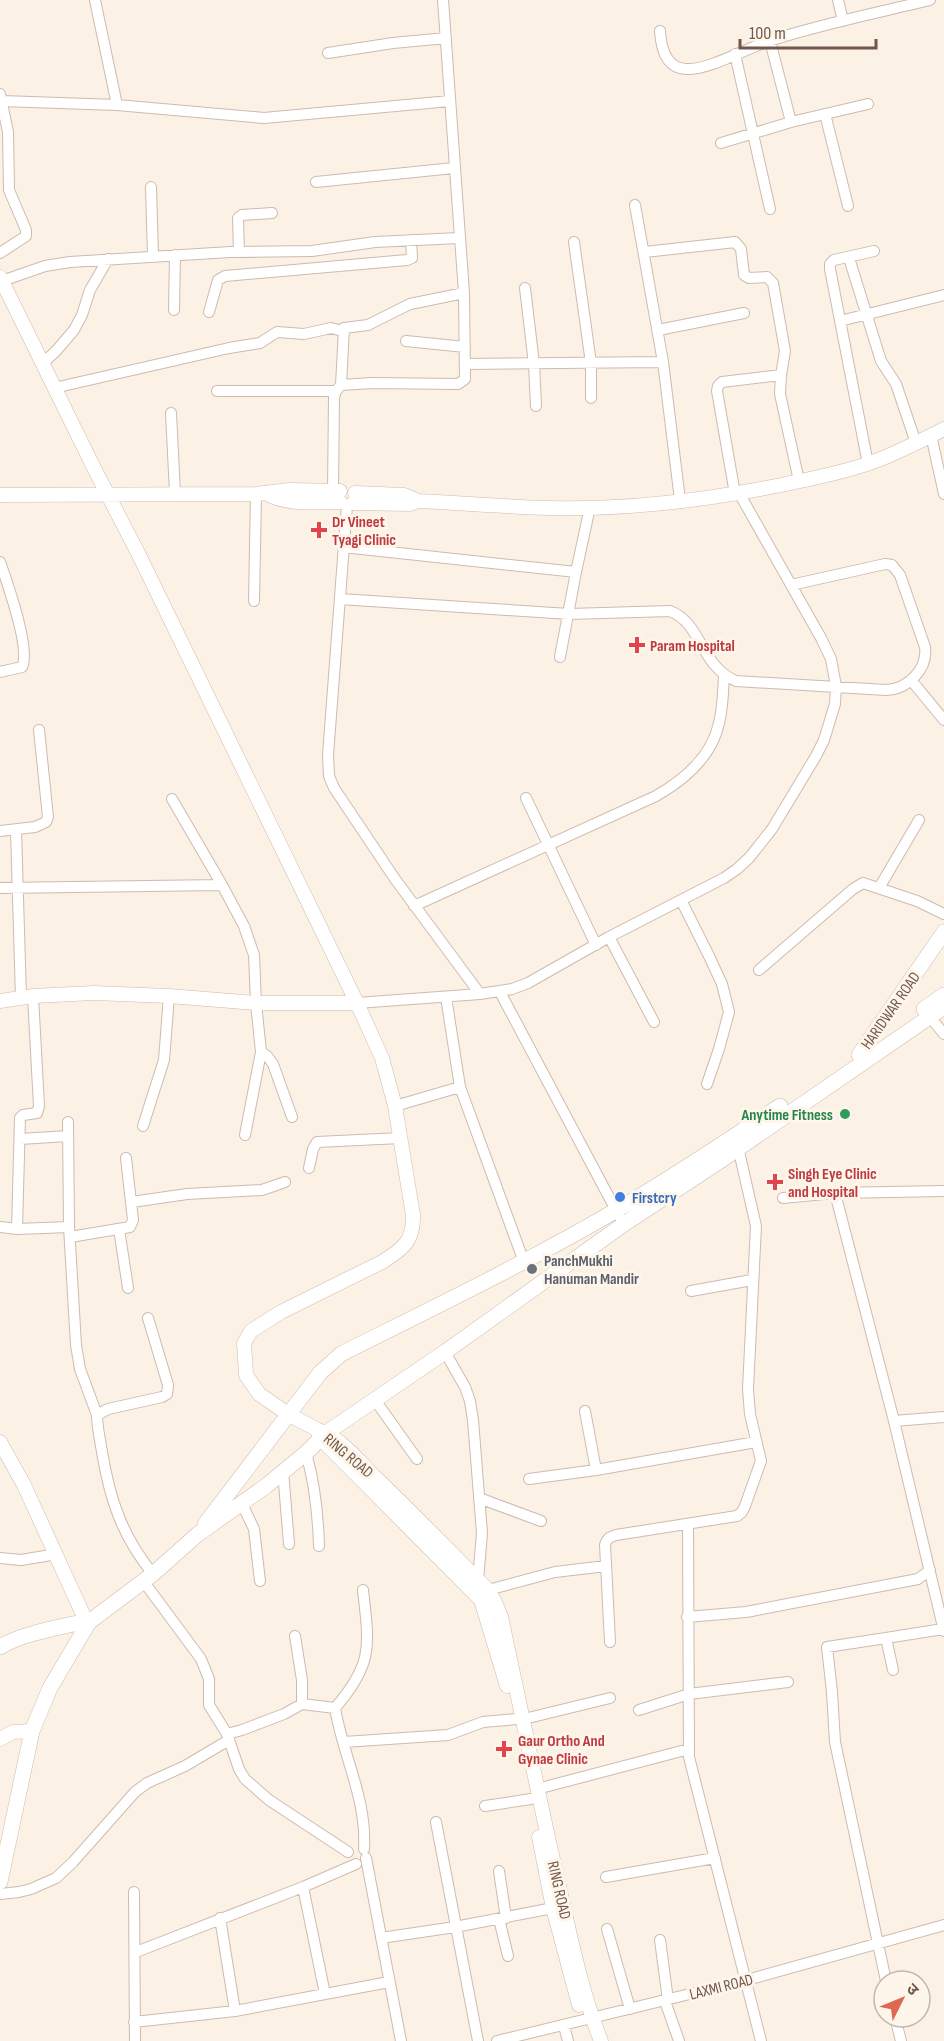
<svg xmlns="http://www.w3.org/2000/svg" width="944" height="2041" font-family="'Sofia Sans Condensed','Noto Sans Devanagari',sans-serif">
<rect width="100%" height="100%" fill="#fbf1e5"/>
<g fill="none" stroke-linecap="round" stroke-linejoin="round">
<defs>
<path id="minor" d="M 95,0 L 117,105
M 838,0 L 843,21
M 660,31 C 661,48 666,68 686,69 C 707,71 747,48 769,41 C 821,24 877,13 930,0
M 770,41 L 791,122
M 328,53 L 393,43 L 446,38
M 735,54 L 770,209
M 0,94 L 8,132 L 9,190 L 26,230 L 26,236 L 0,253
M 2,101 L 117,105 L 264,118 L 450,101
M 825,114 L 848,206
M 721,143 L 791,122 L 868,104
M 316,182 L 454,168
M 151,187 L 153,257
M 635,205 L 663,362 L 680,500
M 574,242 L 591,363 L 591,398
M 239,252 L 238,218 L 242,215 L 272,213
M 645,252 L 735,242 L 741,249 L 744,275 L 749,278 L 767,277 L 773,283 L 785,351 L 781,375 L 780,394 L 799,481
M 849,258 L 881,361 L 896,384 L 916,443
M 2,281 L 45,266 L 70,262 L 230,252 L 312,251 L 375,242 L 459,238
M 525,288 L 534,364 L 536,406
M 174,310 L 175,255
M 209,312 L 218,280 L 225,276 L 407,260 L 412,258 L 411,240
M 840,321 L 944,295
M 658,330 L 744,313
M 406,341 L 465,347
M 42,364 L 56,351 L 74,330 L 82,315 L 90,290 L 108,259
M 466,364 L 663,362
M 341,385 L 344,328 L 368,325 L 410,304 L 464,293
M 54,388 L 229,348 L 260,343 L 277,332 L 304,334 L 331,328 L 343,331
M 217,391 L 336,391
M 171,413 L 175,493
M 931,435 L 944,494
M 868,464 L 830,269 L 830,264 L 834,260 L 874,251
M 333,491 L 334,397 L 336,391 L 341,385 L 372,383 L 458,384 L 465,379 L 464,293 L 443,0
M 735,494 L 717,391 L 718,386 L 722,382 L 781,375
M 347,505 L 328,755 L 329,776 L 334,788 L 395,879 L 480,994
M 343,547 L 576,572
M 0,562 C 7,582 31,649 22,667 L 0,672
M 340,599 L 569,614 L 670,611 C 702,623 700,666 736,681 L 886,690 C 908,689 928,669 925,647 L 900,575 L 892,565 L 885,564 L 791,585
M 254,601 L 256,494
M 560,657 L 576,572 L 590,507
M 911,680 L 944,720
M 526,798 L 596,945
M 172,799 L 222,885
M 16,830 L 21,998
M 0,831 L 35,827 L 46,822 L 48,817 L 39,730
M 0,888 L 222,885 L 244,926 L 254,955 L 256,1003 L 261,1052 L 245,1135
M 879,888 L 919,820
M 681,900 L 709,956 L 722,984 L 729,1012 L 719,1049 L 707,1084
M 414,906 L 656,796 C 684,780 712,756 719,723 C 723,708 723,691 724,676
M 609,937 L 654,1022
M 759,970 L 853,889 L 863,883 L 917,901 L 944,914
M 500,992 L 619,1216
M 446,997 L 460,1087
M 357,1003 L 480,994 L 512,989 L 528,983 L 609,937 L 724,878 L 737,869 L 749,858 L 772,829 L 816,756 L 824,740 L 835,704 L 836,686 L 831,659 L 821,638 L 739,493
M 930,1017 L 944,1034
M 261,1052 L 267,1056 L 273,1064 L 292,1117
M 395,1106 L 460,1087 L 524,1262
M 68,1122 L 69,1227 L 76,1345 L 80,1369 L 97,1415
M 143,1126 L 164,1060 L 169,996
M 20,1139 L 68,1136
M 309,1168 L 313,1149 L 317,1142 L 401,1138
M 835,1193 L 894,1421 L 944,1631
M 783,1198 L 835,1193 L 944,1191
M 132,1202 L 187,1194 L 262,1190 L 285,1182
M 0,1227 L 17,1229 L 69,1227
M 17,1229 L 20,1118 L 23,1115 L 37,1113 L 39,1106 L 33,996
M 119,1229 L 128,1288
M 70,1237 L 130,1227 L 133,1220 L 126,1158
M 691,1291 L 752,1280
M 148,1318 L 168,1385 L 167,1394 L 162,1397 L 108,1409 L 97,1415 C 97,1427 100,1439 102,1452 C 110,1500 122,1536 153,1574
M 445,1352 L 465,1387 L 470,1401 L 473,1420 L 482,1533 L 478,1580
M 375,1400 L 417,1459
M 585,1411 L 596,1470
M 894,1421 L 944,1417
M 306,1453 C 315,1484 318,1513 319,1546
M 283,1471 L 289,1544
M 529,1479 L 596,1470 L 756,1442
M 479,1498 L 541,1521
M 242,1504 L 254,1529 L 260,1581
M 688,1524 L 689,1757 L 761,2041
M 0,1558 L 21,1560 L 57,1554
M 144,1582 L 201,1659 L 209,1679 L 209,1705 L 227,1734 L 239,1769 L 245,1779 L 269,1800 L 348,1852
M 488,1590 L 555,1572 L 606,1566
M 687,1617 L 746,1612 L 918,1579 L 930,1570
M 295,1636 L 302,1680 L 302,1704
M 886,1638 L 827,1647 L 832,1692 L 835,1742 L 886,1981
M 610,1642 L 605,1545 C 607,1538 610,1537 616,1535 L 737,1516 L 742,1512 L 745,1506 L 761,1461 L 750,1414 L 748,1389 L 756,1226 L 738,1147
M 893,1670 L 886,1638 L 943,1629
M 335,1708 C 343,1756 367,1799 364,1849
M 639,1710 L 689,1694 L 788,1682
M 524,1719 L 610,1698
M 227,1734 L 242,1730 L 284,1714 L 302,1704 L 335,1708 C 374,1663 369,1645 363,1590
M 344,1742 L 448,1735 L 483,1722 L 517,1719
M 537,1789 L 689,1749
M 485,1806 L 531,1799
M 436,1822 L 478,2041
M 366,1858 L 401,2041
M 499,1871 L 506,1918
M 606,1877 L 715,1858
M 303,1887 L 325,1994
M 134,1892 L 135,2041
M 0,1894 L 19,1892 L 31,1889 L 56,1878 L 73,1862 L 135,1792 L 147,1783 L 185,1766 L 229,1740
M 220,1918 L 235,2011
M 499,1919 L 508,1956
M 607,1929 L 630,2009
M 381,1938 L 455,1927 L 553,1908
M 660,1940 L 668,2000
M 136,1952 L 303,1887 L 356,1864
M 665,2001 L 679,2041
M 895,2017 L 901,2041
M 134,2022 L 235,2011 L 389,1982
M 564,2026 L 568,2041
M 497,2041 L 747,1980 L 944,1925"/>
<path id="tertiary" d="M 0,277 L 95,470 L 139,555 L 357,1003 L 382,1058 L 395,1106 L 413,1215 C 414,1241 403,1249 382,1262 L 281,1312 L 251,1331 L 244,1343 L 246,1375 L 259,1394 L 288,1414 L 318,1430 C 340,1437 358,1460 374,1476 C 413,1513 450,1552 488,1590 L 495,1602 L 501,1617 C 520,1705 538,1794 558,1882 C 570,1935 581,1991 601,2041
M 265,493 C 288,506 315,502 340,502
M 355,493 L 404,495 L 418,501
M 0,495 L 256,494 L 289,490 L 340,491
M 353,503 L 410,504 L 418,501 C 462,503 506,507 550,508 C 627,510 706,500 781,485 C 810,479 842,473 870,463 C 896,454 920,441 944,429
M 0,1001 L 33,996 L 94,993 L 169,996 L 256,1003 L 357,1003
M 318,1430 L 320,1438 L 481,1600 L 507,1686
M 0,1442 L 24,1485 L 86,1621
M 0,1739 L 13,1732 L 32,1731
M 539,1837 L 553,1908 L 579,2005"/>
<path id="secondary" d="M 924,1009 L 944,995
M 859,1055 L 944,932
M 205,1524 L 320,1373 L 341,1354 C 433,1308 526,1263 615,1211 C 672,1178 725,1142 780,1106
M 0,1647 C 20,1634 61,1627 86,1621 L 89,1622
M 0,1882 L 32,1731 L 50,1688 L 89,1622 L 153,1574 L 198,1534 L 266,1486 L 306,1453 L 326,1433 L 445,1352 L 624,1224 L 720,1161 L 944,1007"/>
</defs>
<use href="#minor" stroke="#cebbaf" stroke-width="12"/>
<use href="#tertiary" stroke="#cebbaf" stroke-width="15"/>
<use href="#secondary" stroke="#d1bbac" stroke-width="16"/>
<use href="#minor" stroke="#fff" stroke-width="10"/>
<use href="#tertiary" stroke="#fff" stroke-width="14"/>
<use href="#secondary" stroke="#fff" stroke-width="15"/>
</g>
<g fill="#e0444e" stroke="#fef6eb" stroke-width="2">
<path d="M316 521h6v6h6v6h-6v6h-6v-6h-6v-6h6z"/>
<path d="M634 636h6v6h6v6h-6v6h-6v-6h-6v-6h6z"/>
<path d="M772 1173h6v6h6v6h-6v6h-6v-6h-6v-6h6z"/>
<path d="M501 1740h6v6h6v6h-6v6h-6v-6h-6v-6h6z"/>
</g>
<circle fill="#2e9e5b" stroke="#fef6eb" stroke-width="2" cx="845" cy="1114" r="6"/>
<circle fill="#3f7fe0" stroke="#fef6eb" stroke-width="2" cx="620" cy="1197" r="6"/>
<circle fill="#6b7280" stroke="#fef6eb" stroke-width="2" cx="532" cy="1269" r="6"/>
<g text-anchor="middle" stroke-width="6" stroke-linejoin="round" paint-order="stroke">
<g font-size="16" font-weight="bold" fill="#be3a42" stroke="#fef6eb" text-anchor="start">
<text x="332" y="527">Dr Vineet<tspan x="332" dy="18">Tyagi Clinic</tspan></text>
<text x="650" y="651">Param Hospital</text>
<text x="788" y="1179">Singh Eye Clinic<tspan x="788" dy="18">and Hospital</tspan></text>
<text x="518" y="1746">Gaur Ortho And<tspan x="518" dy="18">Gynae Clinic</tspan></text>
</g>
<g font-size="16" fill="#73574b" stroke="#fef6eb">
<text transform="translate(890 1010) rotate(-55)" y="6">HARIDWAR ROAD</text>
<text transform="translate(349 1455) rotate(40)" y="6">RING ROAD</text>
<text transform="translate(560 1890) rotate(77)" y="6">RING ROAD</text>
<text transform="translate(721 1986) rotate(-14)" y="6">LAXMI ROAD</text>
</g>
<g font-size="16" font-weight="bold" fill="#27864d" stroke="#fef6eb" text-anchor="end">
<text x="833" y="1120">Anytime Fitness</text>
</g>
<g font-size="16" font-weight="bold" fill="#366cbe" stroke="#fef6eb" text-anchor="start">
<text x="632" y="1203">Firstcry</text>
</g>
<g font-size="16" font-weight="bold" fill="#5b616d" stroke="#fef6eb" text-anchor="start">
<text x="544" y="1266">PanchMukhi<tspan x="544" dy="18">Hanuman Mandir</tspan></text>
</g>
</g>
<g transform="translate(902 1999) rotate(47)"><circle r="28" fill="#fef6eb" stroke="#c6b6ab" stroke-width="1.5"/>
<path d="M0-4.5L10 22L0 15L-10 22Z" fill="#df694f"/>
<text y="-9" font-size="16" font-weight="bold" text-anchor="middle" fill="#73574b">उ</text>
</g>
<path d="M740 39v9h136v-9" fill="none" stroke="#73574b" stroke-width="3"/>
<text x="749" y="39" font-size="18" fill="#73574b" stroke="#fef6eb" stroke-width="4.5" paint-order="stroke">100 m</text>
</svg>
